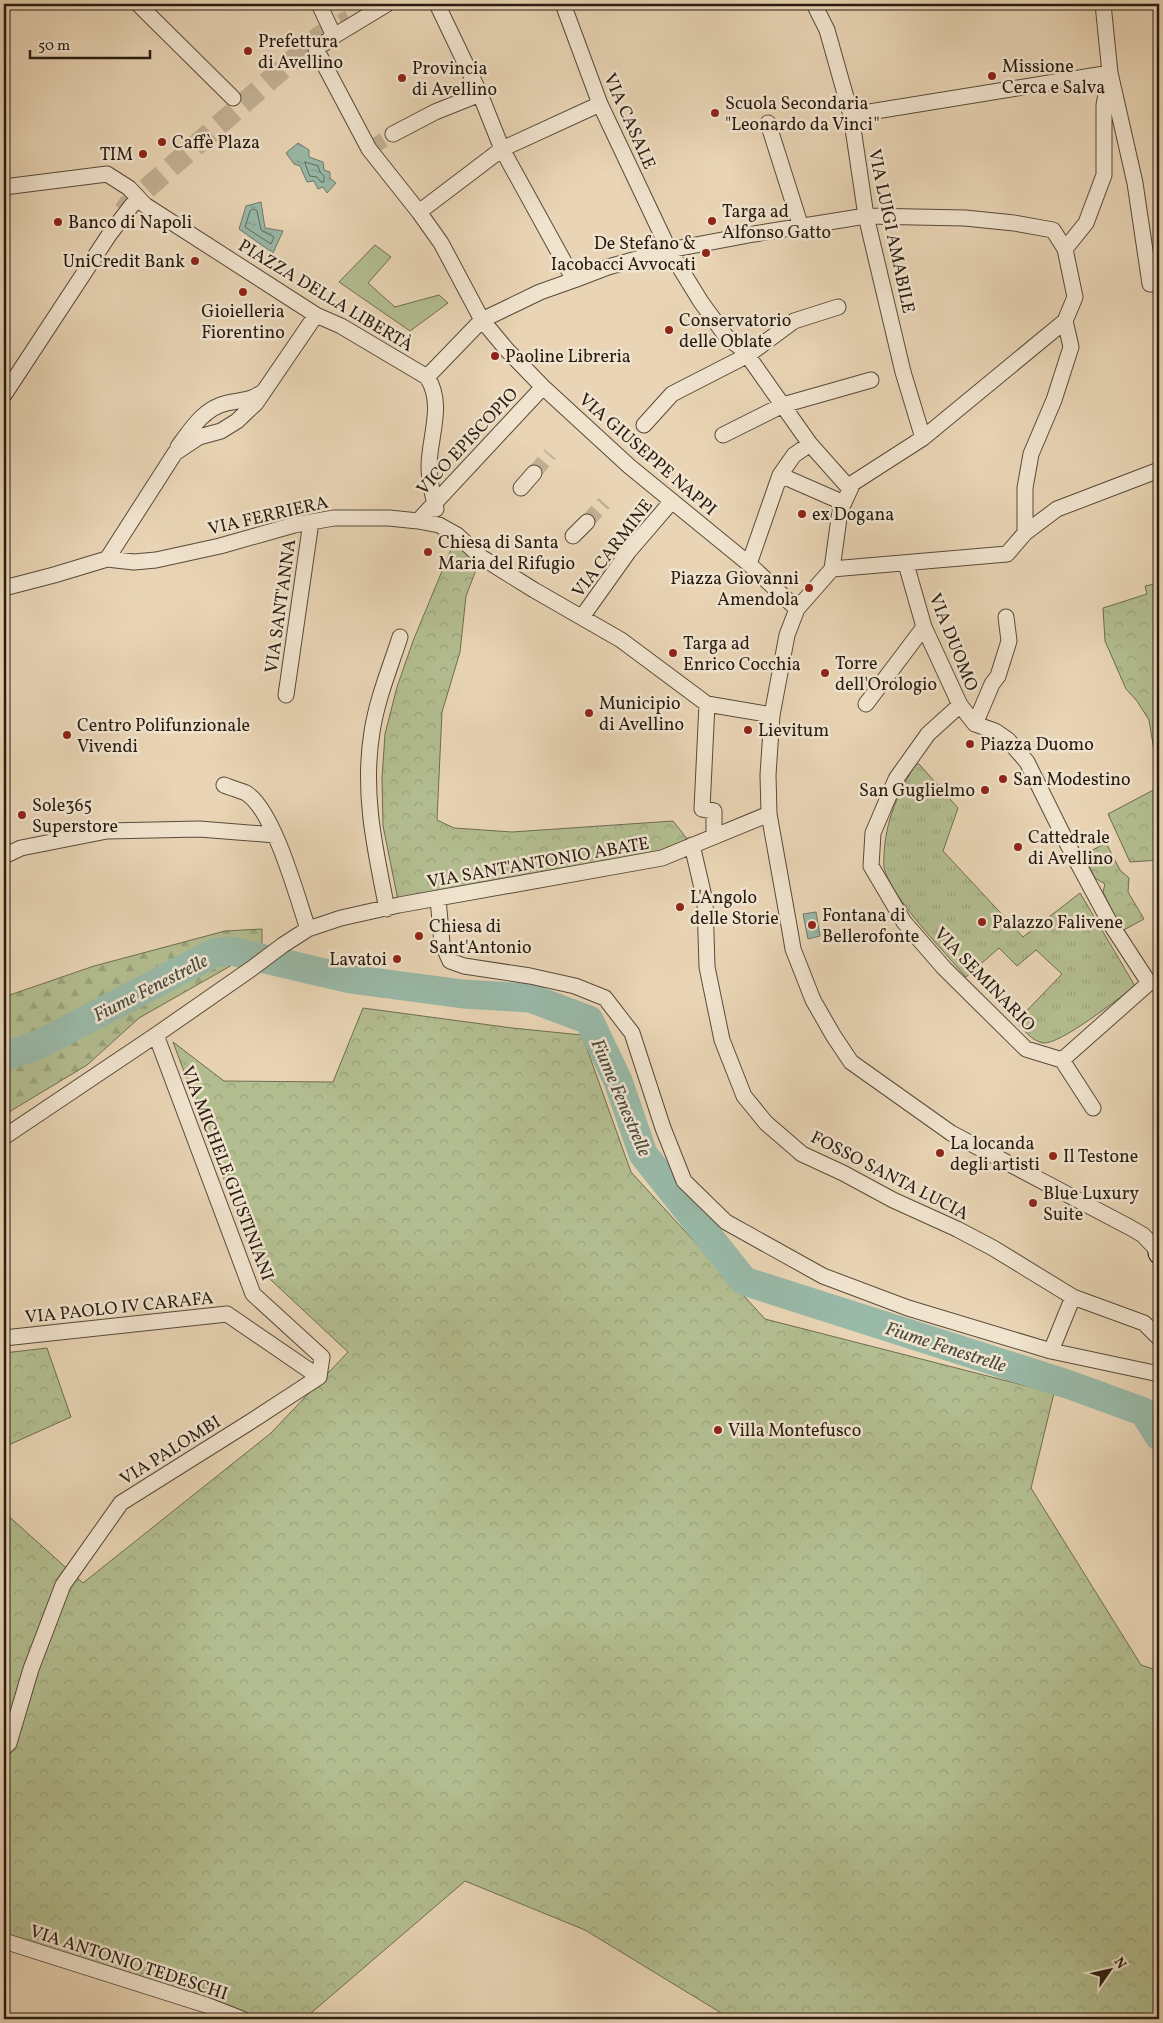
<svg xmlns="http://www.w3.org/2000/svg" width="1163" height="2023" font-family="Vollkorn,serif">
<defs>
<pattern id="grass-tufts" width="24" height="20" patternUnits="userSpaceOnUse" patternTransform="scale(1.25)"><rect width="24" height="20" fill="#b3be90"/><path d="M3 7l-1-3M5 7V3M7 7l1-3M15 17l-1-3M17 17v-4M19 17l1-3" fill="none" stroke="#9aa37b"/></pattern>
<pattern id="forest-firs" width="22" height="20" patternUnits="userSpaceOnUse" patternTransform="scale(1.25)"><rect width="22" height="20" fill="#b3be90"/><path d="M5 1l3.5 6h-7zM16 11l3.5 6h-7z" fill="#9aa37b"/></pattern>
<pattern id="park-crowns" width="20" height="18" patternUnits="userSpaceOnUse" patternTransform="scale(1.25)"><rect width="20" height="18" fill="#b3be90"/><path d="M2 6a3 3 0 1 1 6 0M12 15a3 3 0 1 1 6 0" fill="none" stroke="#9aa37b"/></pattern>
<pattern id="water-ripples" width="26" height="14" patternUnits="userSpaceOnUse" patternTransform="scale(1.25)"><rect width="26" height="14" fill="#99b9a8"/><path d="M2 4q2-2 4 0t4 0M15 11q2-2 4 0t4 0" fill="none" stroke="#849e90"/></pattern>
</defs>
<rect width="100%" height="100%" fill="#e9d5b5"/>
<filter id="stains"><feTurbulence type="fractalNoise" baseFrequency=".004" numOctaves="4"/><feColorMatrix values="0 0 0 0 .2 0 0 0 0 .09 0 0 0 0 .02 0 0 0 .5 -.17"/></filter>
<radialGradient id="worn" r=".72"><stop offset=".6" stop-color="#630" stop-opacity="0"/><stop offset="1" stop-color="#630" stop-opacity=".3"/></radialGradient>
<path fill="url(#grass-tufts)" stroke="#6e6d51" d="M 916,764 L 919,764 L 958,808 L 943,851 L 1023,937 L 1080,893 L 1135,986 C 1119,998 1060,1045 1043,1043 C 1032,1041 1024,1030 1016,1022 L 1062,974 L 1036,950 L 1017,966 L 999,948 L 966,977 C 943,950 896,903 885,871 C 883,867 884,861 884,856 C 885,822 898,792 916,764 Z"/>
<path fill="url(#forest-firs)" stroke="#6e6d51" d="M 262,929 L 262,948 L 139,1018 L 87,1065 L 4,1115 L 4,997 L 94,966 L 225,931 Z"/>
<path fill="url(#park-crowns)" stroke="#6e6d51" d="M 457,535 L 481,557 L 466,596 L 460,652 L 442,712 L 437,820 L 454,828 L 512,832 L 673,821 L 692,845 L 399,905 L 383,826 L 382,778 L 385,734 L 397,687 L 413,641 Z
M 1159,583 L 1159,781 L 1149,720 L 1137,701 L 1126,689 L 1105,641 L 1103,608 L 1147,594 L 1145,586 Z
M 1159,787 L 1159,860 L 1130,862 L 1108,814 Z
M 1106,843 L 1120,870 L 1129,878 L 1128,892 L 1144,919 L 1122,931 L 1103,892 L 1105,884 L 1095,878 L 1083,855 Z
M 363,1008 L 512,1028 L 582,1035 L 631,1172 L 765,1319 L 1054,1393 L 1031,1488 L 1141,1665 L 1159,1671 L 1159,2019 L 731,2019 L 585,1930 L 465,1881 L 304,2019 L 263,2019 L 4,1938 L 4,1512 L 83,1583 L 271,1433 L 348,1352 L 257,1267 L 173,1042 L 224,1081 L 333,1082 Z
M 47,1348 L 71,1417 L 4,1447 L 4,1353 Z"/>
<path fill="#b3be90" stroke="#6e6d51" d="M 375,245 L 391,257 L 368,283 L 395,307 L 439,295 L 448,303 L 410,331 L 339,282 Z"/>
<path fill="url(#water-ripples)" stroke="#6c7a6c" d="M 298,143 L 309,150 L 309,157 L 323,162 L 324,170 L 330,172 L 330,178 L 336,183 L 327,193 L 323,187 L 318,189 L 314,181 L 307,182 L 300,166 L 294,164 L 286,153 Z
M 261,202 L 265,228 L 283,231 L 273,253 L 239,229 L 246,206 Z
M 816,912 L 820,936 L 808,939 L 803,914 Z"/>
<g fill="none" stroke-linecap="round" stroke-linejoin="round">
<path stroke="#606a5d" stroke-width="1" d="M 305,162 L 318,166 L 320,172 L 324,176 L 324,182 L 321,182 L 317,177 L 310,176 Z
M 254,209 L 257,211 L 261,230 L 274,237 L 271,244 L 245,227 L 250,211 Z"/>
<path stroke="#99b9a8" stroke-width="29" d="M 4,1057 L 40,1044 L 214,953 L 231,951 L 350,979 L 463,994 L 530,998 L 589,1020 L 618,1081 L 643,1154 L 744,1281 L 1070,1385 L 1144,1412 L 1159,1436"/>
<path stroke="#c2b094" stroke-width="15" stroke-dasharray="15 8" stroke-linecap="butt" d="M 371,148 L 393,134
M 534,473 L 550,454
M 587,522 L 604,503"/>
<path stroke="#c2b094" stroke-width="21" stroke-dasharray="21 11" stroke-linecap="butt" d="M 124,211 L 128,205 L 320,36 L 350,20"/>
<defs>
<path id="street" d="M 138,4 L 233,98
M 319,4 L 334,36
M 387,4 L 334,36 L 316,49 L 369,149 L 419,212 L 441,243 L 482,320 L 507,350 L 543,387 L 629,466 L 749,564 L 797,609
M 437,4 L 480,94 L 502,149 L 574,280
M 563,4 L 600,104 L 669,250 L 701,302 L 728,339 L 743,349 L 810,444 L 850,489
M 814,4 L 827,30 L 851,115 L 866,216 L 903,372 L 923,438
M 1103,4 L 1110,73 L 1135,183 L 1150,284 L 1159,284
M 851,115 L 1110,73
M 768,123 L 801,227
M 393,134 L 435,112 L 480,94
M 4,187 L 107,174 L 129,188 L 145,205 L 316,315 L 341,326 L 427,377 L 482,320 L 540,292 L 574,280 L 608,267 L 669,250 L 754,234 L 866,216 L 965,218 L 1014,223 L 1053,230 L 1065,249 L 1075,297 L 1065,321 L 1071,347 L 1054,400 L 1031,454 L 1025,488 L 1025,533
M 419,212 L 502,149 L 600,104
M 1065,249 L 1086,223 L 1104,175 L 1104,105 L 1109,79
M 427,377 C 445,404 429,437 429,467 C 429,481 433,496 436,509
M 4,395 L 109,235 L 132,205 L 140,200
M 644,425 L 672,394 L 748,355 L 794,321 L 838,307
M 723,435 L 783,405 L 871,380
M 178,447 C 191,429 204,408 227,403 C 240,400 250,401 261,393
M 780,475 L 844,503
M 521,488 L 534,473
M 418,521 L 543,387
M 573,536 L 587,522
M 107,559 L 175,453 L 199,437 L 221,431 L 237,421 L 256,403 L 316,315
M 749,564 L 780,475 L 794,455 L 810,444
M 906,564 L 924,627 L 960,705 L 975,724 L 995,731 L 1008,740 L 1027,762 L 1067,843 L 1110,923 L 1149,983 L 1062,1060 L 1026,1049 L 944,968 L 904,922 L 871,866 L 873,833 L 896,779 L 928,734 L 960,705
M 832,569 L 797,609 L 787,635 L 772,715 L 768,775 L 769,814 L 790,931 L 793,949 L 813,1000 L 833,1035 L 851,1062 L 951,1133 L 1131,1228 L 1143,1235 L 1159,1252
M 832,569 L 840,511 L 853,483 L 923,438 L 1065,321
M 832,569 L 1007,554 L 1025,533 L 1057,509 L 1159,470
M 4,588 L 54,575 L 107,559 L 134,562 L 156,560 L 220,546 L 294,525 L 334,518 L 389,518 L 418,521 L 439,525 L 457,535 L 481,557 L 534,590 L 621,640 L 707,704 L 772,715
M 582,617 L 629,551 L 672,501
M 286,695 L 311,522
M 707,704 L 702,809 L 714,811 L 714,835
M 866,704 L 924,627
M 975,724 L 992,684 L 998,676 L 1009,641 L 1006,617
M 224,785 C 231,788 239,790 246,793 C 274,810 297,897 308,929
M 692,845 L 705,901 L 707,967 L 722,1040 L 744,1096 L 766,1123 L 802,1154 L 843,1173 L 893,1200 L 957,1229 L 993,1248 L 1073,1297
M 4,856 L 21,848 L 107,831 L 199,829 L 275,835
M 438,899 L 442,943 L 450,961 L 464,966 L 530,976 L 575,986 L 605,998 L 632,1033 L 663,1128 L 684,1181 L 726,1222 L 823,1276 L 908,1308 L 1051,1351 L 1159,1374
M 387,909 C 375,849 362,793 372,732 C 377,699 390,668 400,637
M 1062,1060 L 1093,1108
M 4,1137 L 156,1035 L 251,969 L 283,945 L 308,929 L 341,918 L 399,905 L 662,858 L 769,814
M 4,1338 L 227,1314 L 319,1377 L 322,1357 L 253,1294 L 156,1035
M 1051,1351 L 1073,1297 L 1144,1323 L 1159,1338
M 4,1748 L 9,1743 L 31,1669 L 63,1585 L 121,1503 L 250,1422 L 319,1377
M 4,1941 L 206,2005 L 242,2019"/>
<path id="secondary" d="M 1159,1252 L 1159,1253"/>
</defs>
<use href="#street" stroke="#584a3b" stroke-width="17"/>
<use href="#secondary" stroke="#281c12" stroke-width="23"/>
<use href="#street" stroke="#f1e4cf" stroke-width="15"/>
<use href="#secondary" stroke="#f1e4cf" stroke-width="21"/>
</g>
<g fill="#8f2418" stroke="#f1e4cf" stroke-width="2">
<circle cx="248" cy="51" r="5"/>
<circle cx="992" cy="76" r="5"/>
<circle cx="402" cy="78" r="5"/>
<circle cx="715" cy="113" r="5"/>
<circle cx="162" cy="142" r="5"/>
<circle cx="143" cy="154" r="5"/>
<circle cx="712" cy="221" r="5"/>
<circle cx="58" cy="222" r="5"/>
<circle cx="706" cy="253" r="5"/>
<circle cx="195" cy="261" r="5"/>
<circle cx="243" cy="292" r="5"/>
<circle cx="669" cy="330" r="5"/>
<circle cx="495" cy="356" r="5"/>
<circle cx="802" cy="514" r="5"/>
<circle cx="428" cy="552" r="5"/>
<circle cx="809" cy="588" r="5"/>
<circle cx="673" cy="653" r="5"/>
<circle cx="825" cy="673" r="5"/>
<circle cx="589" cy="713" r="5"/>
<circle cx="748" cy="730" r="5"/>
<circle cx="67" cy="735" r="5"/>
<circle cx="970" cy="744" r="5"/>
<circle cx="1003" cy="779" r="5"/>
<circle cx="985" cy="790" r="5"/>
<circle cx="22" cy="815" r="5"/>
<circle cx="1018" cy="847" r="5"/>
<circle cx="680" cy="907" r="5"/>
<circle cx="982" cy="922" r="5"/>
<circle cx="812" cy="925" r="5"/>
<circle cx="419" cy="936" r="5"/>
<circle cx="397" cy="959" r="5"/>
<circle cx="940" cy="1153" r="5"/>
<circle cx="1053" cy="1156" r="5"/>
<circle cx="1033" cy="1203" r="5"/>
<circle cx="718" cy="1430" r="5"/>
</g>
<g text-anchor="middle" stroke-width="5" stroke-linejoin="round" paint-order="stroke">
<g font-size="18" fill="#281c12" stroke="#f1e4cf" text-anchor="start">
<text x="258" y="47">Prefettura<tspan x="258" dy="21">di Avellino</tspan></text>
<text x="1002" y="72">Missione<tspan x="1002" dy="21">Cerca e Salva</tspan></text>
<text x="412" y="74">Provincia<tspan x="412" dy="21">di Avellino</tspan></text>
<text x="725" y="109">Scuola Secondaria<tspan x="725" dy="21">"Leonardo da Vinci"</tspan></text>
<text x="172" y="148">Caffè Plaza</text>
<text x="133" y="160" text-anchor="end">TIM</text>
<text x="722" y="217">Targa ad<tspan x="722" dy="21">Alfonso Gatto</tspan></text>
<text x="68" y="228">Banco di Napoli</text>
<text x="696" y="249" text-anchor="end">De Stefano &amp;<tspan x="696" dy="21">Iacobacci Avvocati</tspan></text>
<text x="185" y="267" text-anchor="end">UniCredit Bank</text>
<text x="243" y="317" text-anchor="middle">Gioielleria<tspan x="243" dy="21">Fiorentino</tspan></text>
<text x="679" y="326">Conservatorio<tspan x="679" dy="21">delle Oblate</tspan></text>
<text x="505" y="362">Paoline Libreria</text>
<text x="812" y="520">ex Dogana</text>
<text x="438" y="548">Chiesa di Santa<tspan x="438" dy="21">Maria del Rifugio</tspan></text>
<text x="799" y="584" text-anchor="end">Piazza Giovanni<tspan x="799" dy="21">Amendola</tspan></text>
<text x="683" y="649">Targa ad<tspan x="683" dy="21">Enrico Cocchia</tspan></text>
<text x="835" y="669">Torre<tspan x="835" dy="21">dell'Orologio</tspan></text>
<text x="599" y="709">Municipio<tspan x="599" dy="21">di Avellino</tspan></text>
<text x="77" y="731">Centro Polifunzionale<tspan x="77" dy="21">Vivendi</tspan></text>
<text x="758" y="736">Lievitum</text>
<text x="980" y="750">Piazza Duomo</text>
<text x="1013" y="785">San Modestino</text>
<text x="975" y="796" text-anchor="end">San Guglielmo</text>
<text x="32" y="811">Sole365<tspan x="32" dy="21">Superstore</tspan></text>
<text x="1028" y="843">Cattedrale<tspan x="1028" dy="21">di Avellino</tspan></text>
<text x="690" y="903">L'Angolo<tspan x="690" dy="21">delle Storie</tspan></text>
<text x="822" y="921">Fontana di<tspan x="822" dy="21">Bellerofonte</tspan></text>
<text x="992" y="928">Palazzo Falivene</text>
<text x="429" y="932">Chiesa di<tspan x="429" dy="21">Sant'Antonio</tspan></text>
<text x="387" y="965" text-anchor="end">Lavatoi</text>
<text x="950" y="1149">La locanda<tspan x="950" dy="21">degli artisti</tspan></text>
<text x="1063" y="1162">Il Testone</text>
<text x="1043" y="1199">Blue Luxury<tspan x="1043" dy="21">Suite</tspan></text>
<text x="728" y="1436">Villa Montefusco</text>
</g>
<g font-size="18" fill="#281c12" stroke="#f1e4cf">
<text transform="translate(630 121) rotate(66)" y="6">VIA CASALE</text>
<text transform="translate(892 231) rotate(78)" y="6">VIA LUIGI AMABILE</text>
<text transform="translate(326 295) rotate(31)" y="6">PIAZZA DELLA LIBERTÀ</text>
<text transform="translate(467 441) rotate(-47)" y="6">VICO EPISCOPIO</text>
<text transform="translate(648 454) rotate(41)" y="6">VIA GIUSEPPE NAPPI</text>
<text transform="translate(268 515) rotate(-13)" y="6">VIA FERRIERA</text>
<text transform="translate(612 548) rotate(-52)" y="6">VIA CARMINE</text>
<text transform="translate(280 606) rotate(-82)" y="6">VIA SANT'ANNA</text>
<text transform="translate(954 642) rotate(68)" y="6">VIA DUOMO</text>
<text transform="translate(538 862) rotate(-10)" y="6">VIA SANT'ANTONIO ABATE</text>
<text transform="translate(985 979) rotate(46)" y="6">VIA SEMINARIO</text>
<text transform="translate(228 1173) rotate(69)" y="6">VIA MICHELE GIUSTINIANI</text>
<text transform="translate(890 1175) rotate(27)" y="6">FOSSO SANTA LUCIA</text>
<text transform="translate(119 1307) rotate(-6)" y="6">VIA PAOLO IV CARAFA</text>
<text transform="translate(170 1450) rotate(-32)" y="6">VIA PALOMBI</text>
<text transform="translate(129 1962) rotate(18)" y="6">VIA ANTONIO TEDESCHI</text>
</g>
<g font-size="19" font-style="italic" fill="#4a4b3f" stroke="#f1e4cf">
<text transform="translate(150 987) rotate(-27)" y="7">Fiume Fenestrelle</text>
<text transform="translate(622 1097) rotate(67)" y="7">Fiume Fenestrelle</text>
<text transform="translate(946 1346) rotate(18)" y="7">Fiume Fenestrelle</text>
</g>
</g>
<rect width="1163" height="2023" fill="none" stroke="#e9d5b5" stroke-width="20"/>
<rect x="5" y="5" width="1153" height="2013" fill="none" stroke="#281c12" stroke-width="2.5"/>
<rect x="10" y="10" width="1143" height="2003" fill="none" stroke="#281c12"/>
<g transform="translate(1110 1970) rotate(56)" stroke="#f1e4cf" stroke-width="4" paint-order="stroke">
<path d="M0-4L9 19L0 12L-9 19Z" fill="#281c12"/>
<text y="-8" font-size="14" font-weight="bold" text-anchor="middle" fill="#281c12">N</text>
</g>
<path d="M30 50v8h120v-8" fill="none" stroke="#281c12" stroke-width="2.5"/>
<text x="38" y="50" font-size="15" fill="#281c12" stroke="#f1e4cf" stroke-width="4" paint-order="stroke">50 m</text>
<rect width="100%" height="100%" filter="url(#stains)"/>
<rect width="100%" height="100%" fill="url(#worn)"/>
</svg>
